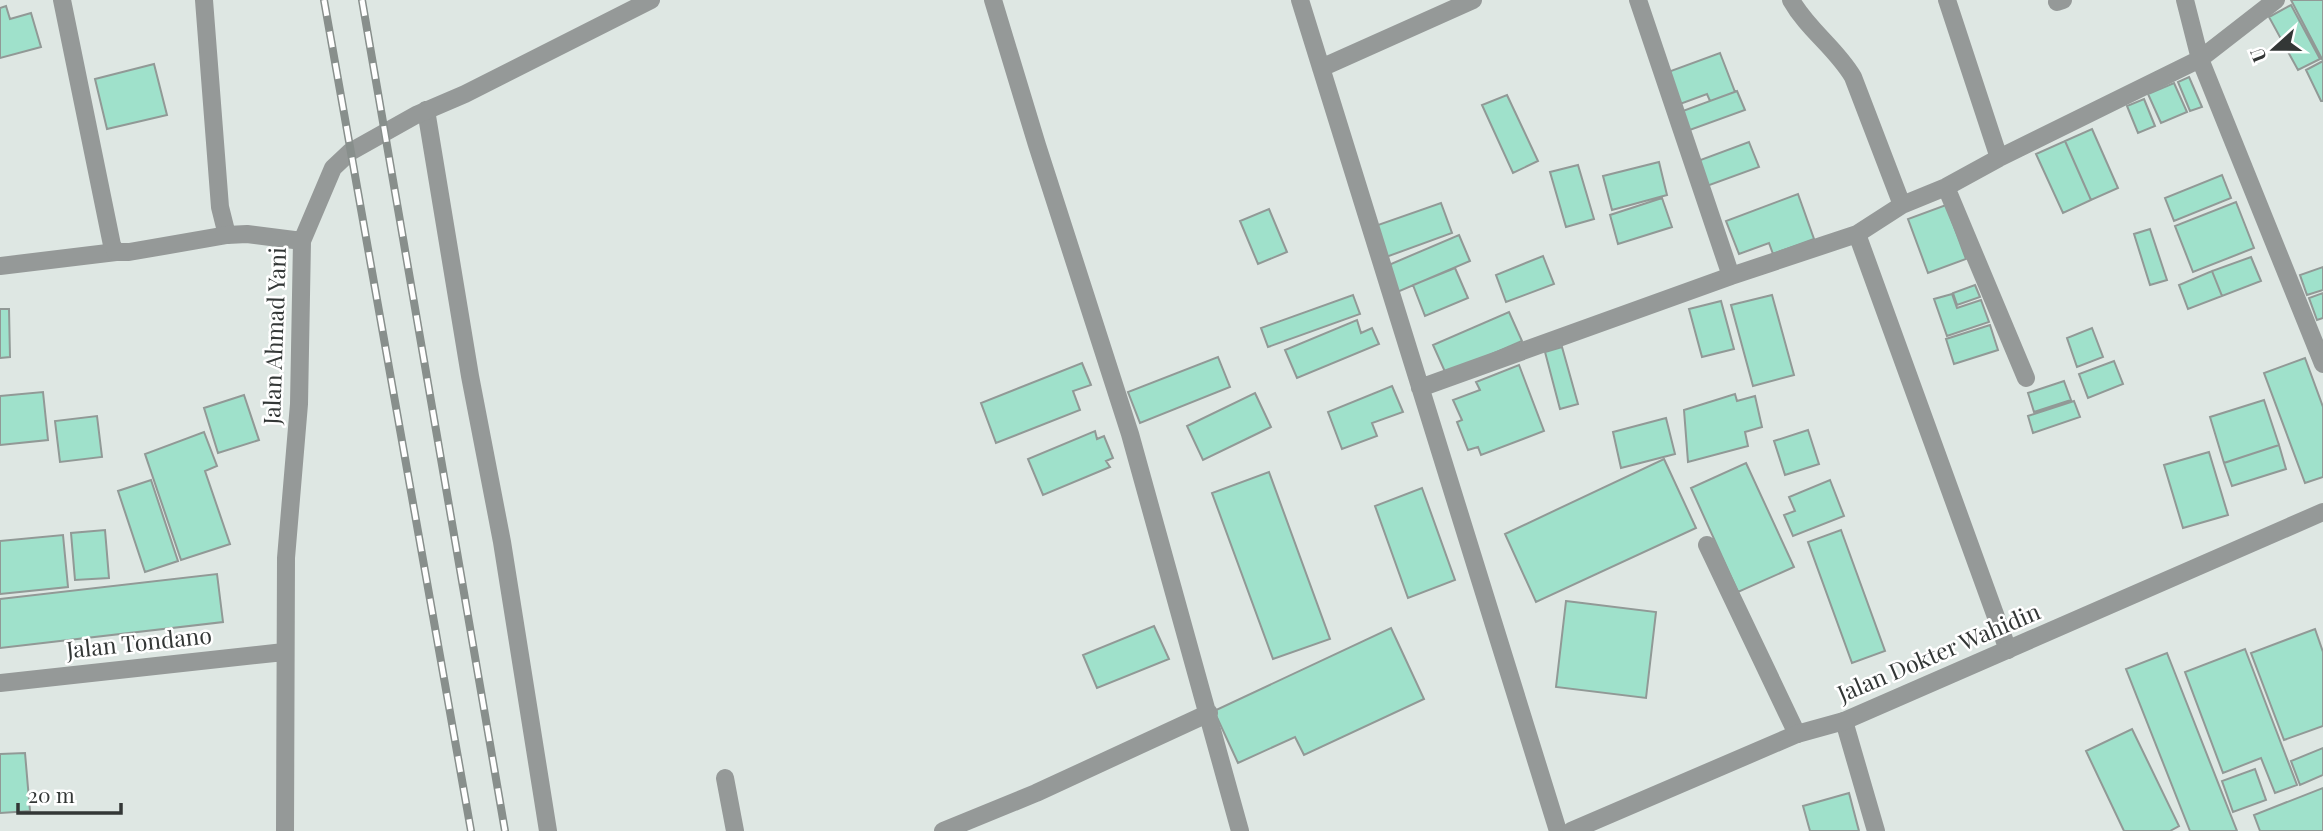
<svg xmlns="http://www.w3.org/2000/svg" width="2323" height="831" font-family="'Playfair Display',serif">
<rect width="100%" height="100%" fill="#dee7e3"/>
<path fill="#9fe1cb" stroke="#919996" stroke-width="2" d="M 2291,0 L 2323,0 L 2323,101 L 2321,101 L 2306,70 L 2323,61 Z
M 2291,5 L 2320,59 L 2298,70 L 2269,17 Z
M 6,6 L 10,19 L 31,13 L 41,47 L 0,58 L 0,8 Z
M 1720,53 L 1735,92 L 1710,101 L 1707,94 L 1680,104 L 1668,72 Z
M 154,64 L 167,115 L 107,129 L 95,79 Z
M 2189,77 L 2202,107 L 2190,111 L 2178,82 Z
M 2174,83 L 2187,112 L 2161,123 L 2148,94 Z
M 1737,91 L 1745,110 L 1687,131 L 1680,112 Z
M 1507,95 L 1538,161 L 1513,173 L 1482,105 Z
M 2144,99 L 2155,126 L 2138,133 L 2127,106 Z
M 2092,129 L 2118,188 L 2091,200 L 2065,141 Z
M 2065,141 L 2091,200 L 2063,213 L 2036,154 Z
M 1749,142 L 1759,167 L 1704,187 L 1695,162 Z
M 1659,162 L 1667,195 L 1612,210 L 1603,176 Z
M 1578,165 L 1594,219 L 1566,227 L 1550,172 Z
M 2222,175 L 2231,198 L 2174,221 L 2165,198 Z
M 1798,194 L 1814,239 L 1773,254 L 1769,243 L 1739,254 L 1726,221 Z
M 1662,198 L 1672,227 L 1618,244 L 1610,215 Z
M 2236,202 L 2254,248 L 2193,272 L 2175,226 Z
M 1441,203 L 1452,233 L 1386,257 L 1375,226 Z
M 1946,205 L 1966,259 L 1928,273 L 1908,219 Z
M 1269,209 L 1287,252 L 1258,264 L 1240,221 Z
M 2150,229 L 2167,280 L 2150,285 L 2134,234 Z
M 1459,235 L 1470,261 L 1395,293 L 1384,267 Z
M 1543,256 L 1554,284 L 1506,302 L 1496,275 Z
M 2251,257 L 2261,281 L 2222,296 L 2212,271 Z
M 2323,267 L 2323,290 L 2307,295 L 2300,275 Z
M 1455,268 L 1468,298 L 1425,316 L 1413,285 Z
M 2212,271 L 2222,296 L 2188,309 L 2179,285 Z
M 1975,285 L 1980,297 L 1957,305 L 1953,293 Z
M 2323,293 L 2323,318 L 2317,320 L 2309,298 Z
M 1952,294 L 1957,308 L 1981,300 L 1989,322 L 1947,336 L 1934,299 Z
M 1353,295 L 1360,314 L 1268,347 L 1261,328 Z
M 1772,295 L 1794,375 L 1753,386 L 1731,305 Z
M 1721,301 L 1734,349 L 1702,357 L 1689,309 Z
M 0,309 L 9,309 L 10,357 L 0,358 Z
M 1509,312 L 1522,341 L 1446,374 L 1433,345 Z
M 1357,320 L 1361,333 L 1372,328 L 1379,344 L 1297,378 L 1285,350 Z
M 1990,325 L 1998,350 L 1954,364 L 1946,339 Z
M 2092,328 L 2103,357 L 2077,367 L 2067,338 Z
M 1562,347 L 1578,404 L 1560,409 L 1545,352 Z
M 1218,357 L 1230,387 L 1140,423 L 1128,392 Z
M 2305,358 L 2323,407 L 2323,477 L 2305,483 L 2264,373 Z
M 2114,361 L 2123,384 L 2088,398 L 2079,374 Z
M 1082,363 L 1091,385 L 1073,391 L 1080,410 L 996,443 L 981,403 Z
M 1519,365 L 1544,431 L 1481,455 L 1478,447 L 1468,450 L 1457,422 L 1462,420 L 1453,400 L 1480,390 L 1476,382 Z
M 2064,381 L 2071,400 L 2034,412 L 2028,393 Z
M 1392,386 L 1403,412 L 1372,423 L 1377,436 L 1342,449 L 1328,412 Z
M 43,392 L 48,440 L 0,445 L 0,396 Z
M 1255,393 L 1271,427 L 1203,460 L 1187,426 Z
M 1735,394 L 1737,401 L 1755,396 L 1762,427 L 1745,432 L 1748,446 L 1688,462 L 1684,410 Z
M 244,395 L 259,440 L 218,453 L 204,408 Z
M 2264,400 L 2279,445 L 2224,463 L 2210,417 Z
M 2074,401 L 2080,417 L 2033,433 L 2028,416 Z
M 97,416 L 102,457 L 60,462 L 55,421 Z
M 1666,418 L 1675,454 L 1621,468 L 1613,432 Z
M 1808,430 L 1819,464 L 1785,475 L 1774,441 Z
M 1095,431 L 1097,439 L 1104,436 L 1113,458 L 1106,461 L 1110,467 L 1043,495 L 1028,459 Z
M 204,432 L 217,466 L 205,471 L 230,544 L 181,560 L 145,454 Z
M 2279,445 L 2286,469 L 2232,486 L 2224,463 Z
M 2209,452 L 2228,515 L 2183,528 L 2164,465 Z
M 1664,459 L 1696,528 L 1536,602 L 1505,534 Z
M 1746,463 L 1794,567 L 1738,592 L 1691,488 Z
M 1269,472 L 1330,639 L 1273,659 L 1212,493 Z
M 151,480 L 178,561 L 145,572 L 118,491 Z
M 1830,480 L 1844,516 L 1793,536 L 1784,515 L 1795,511 L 1789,497 Z
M 1422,488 L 1455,580 L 1408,598 L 1375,506 Z
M 105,530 L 109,578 L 75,580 L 71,533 Z
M 1841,530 L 1885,651 L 1852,663 L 1808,542 Z
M 63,535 L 68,587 L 0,594 L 0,541 Z
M 217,574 L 223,622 L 0,648 L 0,599 Z
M 1566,601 L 1656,612 L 1646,698 L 1556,687 Z
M 1154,626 L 1169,659 L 1097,688 L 1083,655 Z
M 1391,628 L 1424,699 L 1304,755 L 1295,737 L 1238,763 L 1214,711 Z
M 2315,629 L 2323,652 L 2323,726 L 2284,740 L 2251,653 Z
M 2245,649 L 2297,785 L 2275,793 L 2261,758 L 2223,773 L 2185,672 Z
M 2167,653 L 2237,831 L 2190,831 L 2126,669 Z
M 2132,729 L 2179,826 L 2170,831 L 2124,831 L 2086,751 Z
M 2323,748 L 2323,775 L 2300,785 L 2291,761 Z
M 25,753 L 30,811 L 0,813 L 0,754 Z
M 2255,769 L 2266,800 L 2233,812 L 2222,781 Z
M 2323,788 L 2323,831 L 2260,831 L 2254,815 Z
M 1849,793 L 1859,831 L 1810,831 L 1803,806 Z"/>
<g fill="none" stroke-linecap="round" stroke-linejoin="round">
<path stroke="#959998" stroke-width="18" d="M 1707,545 L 1797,734"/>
<path stroke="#959998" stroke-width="18" d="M 204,0 L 220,207 L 227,235
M 993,0 L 1037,145 L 1130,434 L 1240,831
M 1300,0 L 1558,831
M 1638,0 L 1731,276
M 1791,0 C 1808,30 1836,48 1853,77 L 1902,205
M 1947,0 L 1999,158
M 2185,0 L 2200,59 L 2323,364
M 2057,2 L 2063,0
M 1321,68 L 1473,0
M 426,110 L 470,376 L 502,542 L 548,831
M 1946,187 L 2026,378
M 1857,234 L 2008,650
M 0,266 L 116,252
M 1420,388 L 1731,276 L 1857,234 L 1902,205 L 1946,187 L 1999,158 L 2200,59 L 2276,0
M 1844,721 L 1876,831
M 725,778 L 735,831
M 943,831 L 1036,793 L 1209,713"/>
<path stroke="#959998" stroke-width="18" d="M 62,0 L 112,245 L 116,252 L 129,252 L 227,235 L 247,234 L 302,241
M 0,683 L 284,652
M 285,831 L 286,558 L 299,404 L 302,241 L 333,168 L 350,152 L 416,115 L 465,94 L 651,0
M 1571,831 L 1797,734 L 1844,721 L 2323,512"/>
<defs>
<path id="rail" d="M 324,0 L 471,831
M 362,0 L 505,831"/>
</defs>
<use href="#rail" stroke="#888f8c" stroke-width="8"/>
<use href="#rail" stroke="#fff" stroke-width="5" stroke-dasharray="16" stroke-linecap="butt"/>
</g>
<g text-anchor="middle" stroke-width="5" stroke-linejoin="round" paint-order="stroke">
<g font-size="23" fill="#333736" stroke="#fff">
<text transform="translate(275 336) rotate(-88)" y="8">Jalan Ahmad Yani</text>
<text transform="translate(139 643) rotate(-6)" y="8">Jalan Tondano</text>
<text transform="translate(1939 653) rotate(-23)" y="8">Jalan Dokter Wahidin</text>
</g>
</g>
<g transform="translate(2274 49) rotate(249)" stroke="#ffffff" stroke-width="5" paint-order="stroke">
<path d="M0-5L12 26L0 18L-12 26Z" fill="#333736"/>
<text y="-10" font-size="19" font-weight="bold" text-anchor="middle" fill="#333736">U</text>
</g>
<path d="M18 803v10h103v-10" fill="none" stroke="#333736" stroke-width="3.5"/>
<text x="28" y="803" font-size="21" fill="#333736" stroke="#ffffff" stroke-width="5" paint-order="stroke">20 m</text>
</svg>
